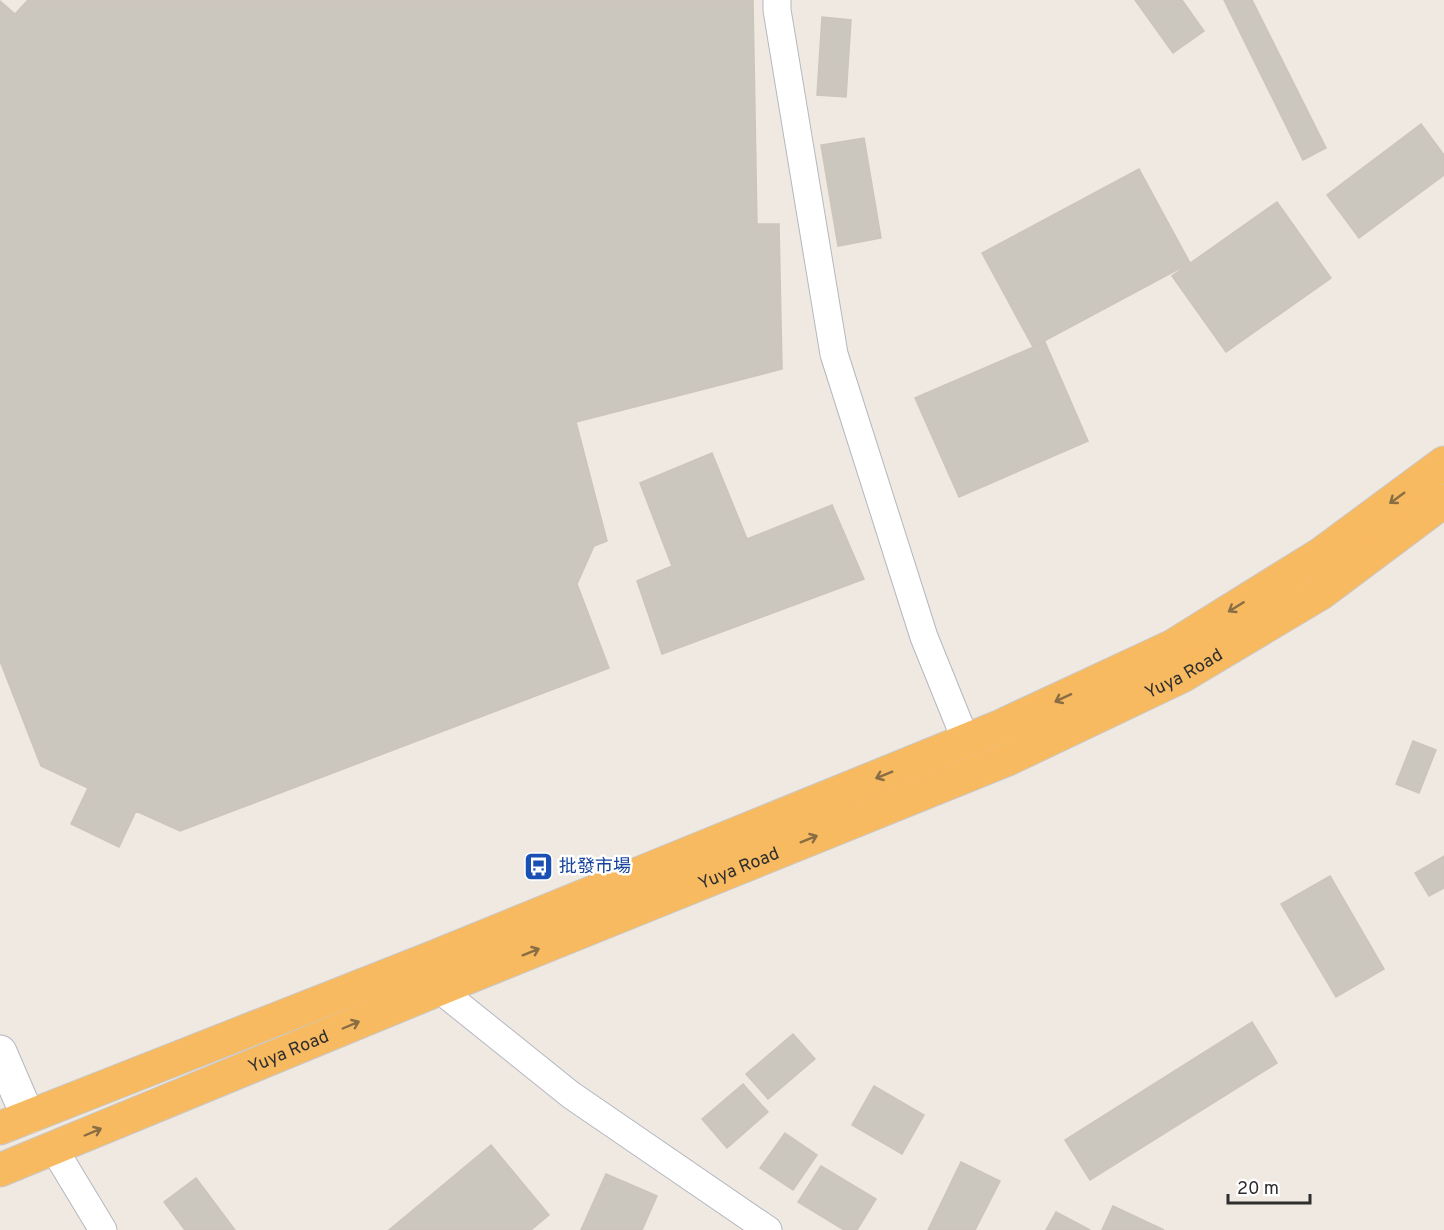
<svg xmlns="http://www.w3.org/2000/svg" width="1444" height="1230" font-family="Overpass,'Noto Sans SC',sans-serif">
<rect width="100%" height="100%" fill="#efe9e1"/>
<path fill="#cbc7bf" stroke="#cbc5ba" stroke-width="1.5" d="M 28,0 L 753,0 L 757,224 L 779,224 L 782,369 L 576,422 L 607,541 L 594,546 L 577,584 L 609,668 L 180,831 L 136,811 L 119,847 L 71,824 L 88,788 L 41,766 L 0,661 L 0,1 L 15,14 Z
M 1135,0 L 1182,0 L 1204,31 L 1173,53 Z
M 1224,0 L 1252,0 L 1326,148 L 1303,160 Z
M 822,17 L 851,20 L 846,97 L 817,95 Z
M 1421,124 L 1444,155 L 1444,175 L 1359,238 L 1327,195 Z
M 864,138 L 881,238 L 838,246 L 821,145 Z
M 1139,169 L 1190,263 L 1033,347 L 982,253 Z
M 1277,202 L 1331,278 L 1226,352 L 1172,276 Z
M 1045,342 L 1088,441 L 959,497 L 915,398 Z
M 712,453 L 747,539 L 832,505 L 864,579 L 662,654 L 637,581 L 672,566 L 640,483 Z
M 1413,741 L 1436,750 L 1419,793 L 1396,784 Z
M 1444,856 L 1444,888 L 1429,896 L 1415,873 Z
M 1330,876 L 1384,969 L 1336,997 L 1281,904 Z
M 1252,1022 L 1277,1063 L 1090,1180 L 1065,1140 Z
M 793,1034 L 815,1059 L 768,1099 L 746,1074 Z
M 743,1084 L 768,1112 L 727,1148 L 702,1119 Z
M 874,1086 L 924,1115 L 902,1154 L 852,1125 Z
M 785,1133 L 817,1155 L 793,1190 L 760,1168 Z
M 491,1145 L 549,1215 L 531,1230 L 389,1230 Z
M 961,1162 L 1000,1181 L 975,1230 L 928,1230 Z
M 821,1166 L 876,1199 L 857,1230 L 844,1230 L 798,1202 Z
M 606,1174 L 657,1196 L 642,1230 L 581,1230 Z
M 196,1178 L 235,1230 L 185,1230 L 164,1202 Z
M 1113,1206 L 1164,1230 L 1102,1230 Z
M 1056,1212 L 1090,1230 L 1046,1230 Z"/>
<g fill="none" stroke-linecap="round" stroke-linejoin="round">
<defs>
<path id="minor" d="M 777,0 L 777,10 L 834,354 L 924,637 L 966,741
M 439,989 L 571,1095 L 768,1230
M 54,1149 L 103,1230"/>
<path id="tertiary" d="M 0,1052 L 28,1117"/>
<g id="trunk">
<path d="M 0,1128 L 429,959 L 999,727 L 1173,646 L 1321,554 L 1444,463"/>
<path id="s1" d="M 0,1170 L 439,989 L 1008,759 L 1182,676 L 1321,593 L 1444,501"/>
</g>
</defs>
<use href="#minor" stroke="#b4b7c1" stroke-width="29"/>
<use href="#tertiary" stroke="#b4b7c1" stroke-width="35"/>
<use href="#trunk" stroke="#c9c9c9" stroke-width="35"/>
<use href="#minor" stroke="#fff" stroke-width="27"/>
<use href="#tertiary" stroke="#fff" stroke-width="33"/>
<use href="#trunk" stroke="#f8ba60" stroke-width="33"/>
</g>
<defs><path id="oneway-shaft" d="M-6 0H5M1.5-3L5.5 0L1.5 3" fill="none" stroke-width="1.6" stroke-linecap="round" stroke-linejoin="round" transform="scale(1.5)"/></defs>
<g stroke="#896d44">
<use href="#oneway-shaft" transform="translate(1397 498) rotate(144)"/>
<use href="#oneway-shaft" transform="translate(1236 607) rotate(148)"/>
<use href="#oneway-shaft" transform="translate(1063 698) rotate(155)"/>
<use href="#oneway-shaft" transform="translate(884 775) rotate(158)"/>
<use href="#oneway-shaft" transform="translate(809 839) rotate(-22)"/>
<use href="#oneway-shaft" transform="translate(531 952) rotate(-22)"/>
<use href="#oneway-shaft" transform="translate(351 1025) rotate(-23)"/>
<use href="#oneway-shaft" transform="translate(93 1132) rotate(-23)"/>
</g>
<defs>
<symbol id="bus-square" viewBox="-11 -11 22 22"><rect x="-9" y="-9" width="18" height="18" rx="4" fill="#1a4fb4" stroke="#fff"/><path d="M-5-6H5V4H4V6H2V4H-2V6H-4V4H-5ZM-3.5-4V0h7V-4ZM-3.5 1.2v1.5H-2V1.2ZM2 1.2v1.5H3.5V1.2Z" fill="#fff"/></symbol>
</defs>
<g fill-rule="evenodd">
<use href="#bus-square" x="522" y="850" width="33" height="33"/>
</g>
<g text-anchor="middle" stroke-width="5" stroke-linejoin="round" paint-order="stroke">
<g font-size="18" fill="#2e2e2e" stroke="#fff">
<text dy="6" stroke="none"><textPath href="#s1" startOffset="1284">Yuya Road</textPath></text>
<text dy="6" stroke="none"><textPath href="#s1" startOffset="798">Yuya Road</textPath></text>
<text dy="6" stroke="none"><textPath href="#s1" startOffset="312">Yuya Road</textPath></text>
</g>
<g font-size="18" fill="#164399" stroke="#fff" text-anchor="start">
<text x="559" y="872">批發市場</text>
</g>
</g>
<path d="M1228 1194v9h82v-9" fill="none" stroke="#2e2e2e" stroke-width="3"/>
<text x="1237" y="1194" font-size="18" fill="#2e2e2e" stroke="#ffffff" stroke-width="4.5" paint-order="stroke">20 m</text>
</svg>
